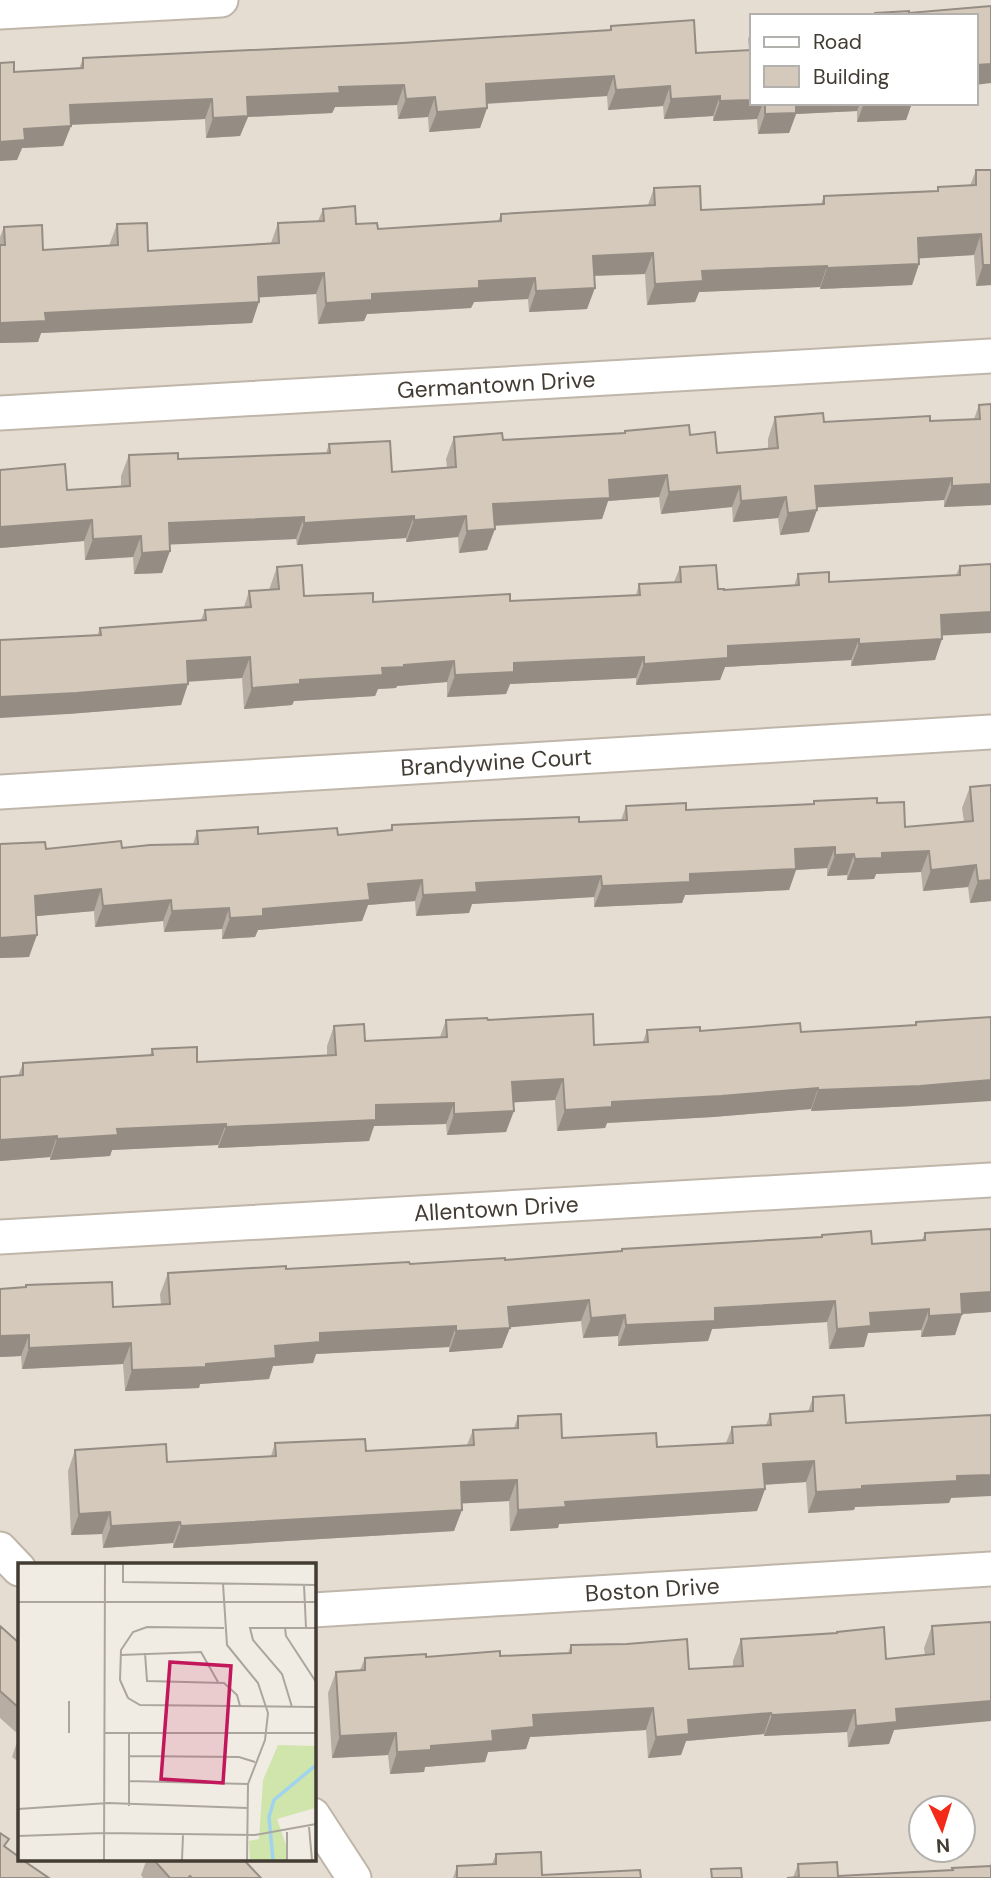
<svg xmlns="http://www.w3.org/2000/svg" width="991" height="1878" font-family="'DM Sans',sans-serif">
<rect width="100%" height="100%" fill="#f1ece3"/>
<path fill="#e5ddd1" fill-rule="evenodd" d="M 0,0 L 991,0 L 991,1878 L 0,1878 ZM 751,16 L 975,16 L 975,103 L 751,103 ZM 19,1565 L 313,1565 L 313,1859 L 19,1859 ZM 921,1808 L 963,1808 L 963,1850 L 921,1850 Z"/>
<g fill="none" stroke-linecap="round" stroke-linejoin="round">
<defs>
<g id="minor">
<path d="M 0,12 L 221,0"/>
<path id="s1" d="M 0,413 L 991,356"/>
<path id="s2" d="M 0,792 L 991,732"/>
<path id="s3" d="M 0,1237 L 991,1180"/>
<path d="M 0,1549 L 19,1569"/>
<path id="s4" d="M 313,1610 L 991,1569"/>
<path d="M 313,1815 L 354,1878"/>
</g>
</defs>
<use href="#minor" stroke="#bfb6a9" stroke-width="37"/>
<use href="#minor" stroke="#fff" stroke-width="33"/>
</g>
<path fill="#b7ada2" d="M 611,26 L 696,53 L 749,50 L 748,39 L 751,31 L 751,103 L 912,103 L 906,120 L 857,122 L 857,111 L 796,114 L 789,133 L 758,134 L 757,119 L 713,121 L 713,116 L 664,119 L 663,106 L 608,110 L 607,96 L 487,104 L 487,108 L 480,128 L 429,132 L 428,117 L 398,119 L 397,105 L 335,107 L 332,113 L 248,117 L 240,136 L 206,138 L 205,119 L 71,125 L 63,146 L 22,148 L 17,160 L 14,72 L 79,69 L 83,58 L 402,43 L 609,30 Z
M 976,170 L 991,285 L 976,286 L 974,255 L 919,258 L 919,264 L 912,285 L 820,289 L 820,287 L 699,292 L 695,302 L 647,305 L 645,274 L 594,276 L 587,309 L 529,312 L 528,299 L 474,302 L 471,308 L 367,314 L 364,321 L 318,324 L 316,294 L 259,297 L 252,323 L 41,333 L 38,342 L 0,343 L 0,237 L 4,227 L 43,250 L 109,246 L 117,224 L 148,251 L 271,243 L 278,223 L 318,221 L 323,209 L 356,224 L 378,229 L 498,221 L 501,214 L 648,205 L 654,188 L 701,210 L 821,204 L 824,196 L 937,191 L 938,187 L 970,186 Z
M 991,404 L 991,505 L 944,507 L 944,500 L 817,507 L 817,510 L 809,532 L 780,535 L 778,518 L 733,522 L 732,507 L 661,514 L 659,497 L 608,501 L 602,519 L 495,526 L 487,550 L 459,553 L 458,537 L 406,542 L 406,538 L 297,545 L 296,539 L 170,544 L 162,573 L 134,574 L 133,557 L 85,560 L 84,541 L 0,548 L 0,470 L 67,490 L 121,487 L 121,476 L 129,455 L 178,459 L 326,453 L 329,444 L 392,472 L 447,467 L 446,459 L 454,437 L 503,440 L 624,433 L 625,431 L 690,435 L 717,453 L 768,449 L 768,439 L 775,417 L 824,422 L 930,421 L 974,419 L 979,405 Z
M 991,564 L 942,636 L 935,660 L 851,666 L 851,660 L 725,667 L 720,680 L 636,685 L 636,678 L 510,684 L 506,694 L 447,697 L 447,682 L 397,686 L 396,688 L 378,689 L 375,696 L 294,701 L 292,705 L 244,709 L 242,678 L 188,682 L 181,705 L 68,714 L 100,628 L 201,620 L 205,610 L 244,607 L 249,591 L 269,590 L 277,567 L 304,596 L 373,602 L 510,601 L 636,595 L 639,584 L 674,582 L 680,567 L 718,589 L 724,590 L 794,586 L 798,574 L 829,582 L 956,575 L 960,566 Z
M 970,787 L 991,901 L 970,903 L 968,887 L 923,891 L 921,872 L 876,874 L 874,879 L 847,880 L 847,875 L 827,876 L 827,868 L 796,870 L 789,890 L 685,895 L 682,903 L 594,907 L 594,897 L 472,904 L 469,913 L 416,916 L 415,901 L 368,905 L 362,921 L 258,930 L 255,937 L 222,939 L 222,929 L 164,932 L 163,921 L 95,927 L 94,911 L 36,916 L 29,957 L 0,958 L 0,844 L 46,849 L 122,848 L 193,844 L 197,831 L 258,834 L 338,835 L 390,830 L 392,825 L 579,822 L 621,820 L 626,806 L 686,810 L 813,804 L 814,801 L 877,803 L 905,827 L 964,822 L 962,808 Z
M 446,1020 L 488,1020 L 594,1045 L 643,1042 L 647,1030 L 801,1032 L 914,1026 L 916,1022 L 913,1106 L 811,1111 L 811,1109 L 713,1117 L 607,1123 L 605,1128 L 557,1131 L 555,1100 L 513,1102 L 506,1132 L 447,1135 L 446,1124 L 374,1126 L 369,1141 L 218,1148 L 218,1145 L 112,1150 L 110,1156 L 50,1160 L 50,1157 L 0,1161 L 0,1077 L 18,1076 L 23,1063 L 150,1055 L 152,1049 L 197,1062 L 327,1056 L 327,1046 L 334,1026 L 365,1041 L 440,1037 Z
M 991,1229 L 991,1312 L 962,1314 L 955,1335 L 921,1337 L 921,1330 L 868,1333 L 864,1347 L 829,1349 L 827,1322 L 712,1329 L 708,1341 L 618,1346 L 618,1336 L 583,1338 L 581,1321 L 509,1327 L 502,1348 L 449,1352 L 449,1347 L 316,1354 L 313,1363 L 273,1366 L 269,1379 L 200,1384 L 199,1388 L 125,1391 L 123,1364 L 22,1369 L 21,1356 L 0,1357 L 0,1289 L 113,1307 L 161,1305 L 160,1294 L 168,1273 L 505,1260 L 621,1251 L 622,1249 L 821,1237 L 822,1235 L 872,1244 L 922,1240 L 925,1233 Z
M 813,1397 L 846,1423 L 951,1498 L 949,1503 L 855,1507 L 854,1510 L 808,1513 L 806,1482 L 764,1485 L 765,1489 L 757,1511 L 559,1524 L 558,1528 L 510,1531 L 509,1501 L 462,1503 L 454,1531 L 173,1548 L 173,1543 L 103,1548 L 102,1534 L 71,1535 L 68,1471 L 75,1450 L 167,1462 L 271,1456 L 275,1443 L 366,1451 L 467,1445 L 473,1430 L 514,1428 L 518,1416 L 562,1438 L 657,1447 L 726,1443 L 732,1427 L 766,1425 L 770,1414 L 808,1412 Z
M 991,1622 L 894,1730 L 889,1744 L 848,1747 L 847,1732 L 764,1736 L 764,1734 L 686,1741 L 681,1755 L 648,1758 L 646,1730 L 530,1737 L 526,1749 L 488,1752 L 485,1762 L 425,1767 L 424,1772 L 390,1774 L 388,1755 L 332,1758 L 328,1693 L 336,1672 L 360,1670 L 365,1658 L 500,1656 L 568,1653 L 571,1645 L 689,1669 L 733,1666 L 733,1661 L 741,1639 L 886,1659 L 925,1655 L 924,1648 L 932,1626 Z
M 0,1626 L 19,1643 L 19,1735 L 0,1718 Z
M 19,1736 L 19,1762 L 12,1757 Z
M 496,1854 L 542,1875 L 641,1878 L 453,1878 L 457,1866 L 492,1864 Z
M 147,1859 L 243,1859 L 261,1878 L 143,1878 L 141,1875 Z
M 991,1862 L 991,1878 L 793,1878 L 798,1864 L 838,1876 L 952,1870 L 952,1868 L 990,1866 Z"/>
<path fill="#958d84" d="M 991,64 L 991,83 L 975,85 L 975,65 Z
M 614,76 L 607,96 L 478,104 L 486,84 Z
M 404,85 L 397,105 L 335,107 L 332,113 L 248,117 L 240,136 L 206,138 L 213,118 L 247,97 L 339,87 Z
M 670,86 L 663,106 L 608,110 L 616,90 Z
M 720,96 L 713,116 L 664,119 L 671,99 Z
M 435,97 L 428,117 L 398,119 L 406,99 Z
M 212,99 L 205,119 L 62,125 L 70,105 Z
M 751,100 L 751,103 L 763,103 L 757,119 L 713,121 L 720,101 Z
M 792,103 L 860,103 L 857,111 L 796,114 L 789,133 L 758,134 L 765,114 Z
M 864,103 L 912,103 L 906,120 L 857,122 Z
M 487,108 L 480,128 L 429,132 L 437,112 Z
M 71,126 L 63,146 L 22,148 L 17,160 L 0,161 L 0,142 L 24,129 Z
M 981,234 L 974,255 L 910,259 L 918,238 Z
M 653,253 L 645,274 L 585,276 L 593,256 Z
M 919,264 L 912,285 L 820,289 L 827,268 Z
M 983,265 L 991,265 L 991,285 L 976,286 Z
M 827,266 L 820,287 L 699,292 L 695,302 L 647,305 L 655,284 L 702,271 Z
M 324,273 L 316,294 L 250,298 L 258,277 Z
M 535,278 L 528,299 L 474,302 L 471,308 L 367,314 L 364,321 L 318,324 L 326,303 L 372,294 L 479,281 Z
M 595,288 L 587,309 L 529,312 L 536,291 Z
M 259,302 L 252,323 L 41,333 L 38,342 L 0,343 L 0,323 L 45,313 Z
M 667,475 L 659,497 L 608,501 L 602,519 L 485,526 L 493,504 L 609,480 Z
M 952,478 L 944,500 L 807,508 L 815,486 Z
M 991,484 L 991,505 L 944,507 L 952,486 Z
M 740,486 L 732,507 L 661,514 L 669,492 Z
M 786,497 L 778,518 L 733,522 L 741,501 Z
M 817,510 L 809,532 L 780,535 L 788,513 Z
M 414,516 L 406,538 L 297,545 L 304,523 Z
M 466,516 L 458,537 L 406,542 L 414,520 Z
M 304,517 L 296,539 L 161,545 L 169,523 Z
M 92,520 L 84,541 L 0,548 L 0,527 Z
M 495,529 L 487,550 L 459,553 L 467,531 Z
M 141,536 L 133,557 L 85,560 L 93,539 Z
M 170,551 L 162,573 L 134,574 L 142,553 Z
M 991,612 L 991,633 L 933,636 L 941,615 Z
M 859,639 L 851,660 L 725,667 L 720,680 L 636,685 L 644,664 L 728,646 Z
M 942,639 L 935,660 L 851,666 L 859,644 Z
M 250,657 L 242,678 L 179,682 L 187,661 Z
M 644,657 L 636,678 L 510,684 L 506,694 L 447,697 L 455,675 L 514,663 Z
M 454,661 L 447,682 L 397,686 L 396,688 L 378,689 L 375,696 L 294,701 L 292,705 L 244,709 L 252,688 L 300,680 L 404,665 Z
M 188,684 L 181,705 L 68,714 L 0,718 L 0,697 Z
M 835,847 L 827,868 L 796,870 L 789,890 L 685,895 L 682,903 L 594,907 L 602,886 L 690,874 L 795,849 Z
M 929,851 L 921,872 L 876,874 L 874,879 L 847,880 L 855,859 L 882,853 Z
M 854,854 L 847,875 L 827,876 L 835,855 Z
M 976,865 L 968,887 L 923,891 L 931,870 Z
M 601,876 L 594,897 L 472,904 L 469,913 L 416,916 L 423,895 L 476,883 Z
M 422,880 L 415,901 L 368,905 L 362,921 L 258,930 L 255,937 L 222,939 L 230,918 L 263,909 L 368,884 Z
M 991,880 L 991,901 L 970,903 L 978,881 Z
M 101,889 L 94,911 L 27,917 L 35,896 Z
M 171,900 L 163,921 L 95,927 L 103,906 Z
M 229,908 L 222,929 L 164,932 L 172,911 Z
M 37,935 L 29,957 L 0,958 L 0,938 Z
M 563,1079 L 555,1100 L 504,1103 L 512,1082 Z
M 991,1080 L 991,1101 L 913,1106 L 811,1111 L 818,1090 Z
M 818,1088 L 811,1109 L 713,1117 L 607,1123 L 605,1128 L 557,1131 L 565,1110 L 612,1102 Z
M 454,1103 L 446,1124 L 374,1126 L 369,1141 L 218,1148 L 226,1127 L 376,1105 Z
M 514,1111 L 506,1132 L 447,1135 L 454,1114 Z
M 226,1124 L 218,1145 L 112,1150 L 110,1156 L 50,1160 L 57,1139 L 117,1129 Z
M 57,1136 L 50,1157 L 0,1161 L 0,1140 Z
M 991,1292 L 991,1312 L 962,1314 L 955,1335 L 921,1337 L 929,1316 L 961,1294 Z
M 589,1300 L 581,1321 L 501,1328 L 508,1307 Z
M 835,1301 L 827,1322 L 712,1329 L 708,1341 L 618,1346 L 626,1325 L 715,1308 Z
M 929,1309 L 921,1330 L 868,1333 L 864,1347 L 829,1349 L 837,1329 L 870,1313 Z
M 625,1315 L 618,1336 L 583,1338 L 591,1318 Z
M 456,1326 L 449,1347 L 316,1354 L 313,1363 L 273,1366 L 269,1379 L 200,1384 L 199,1388 L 125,1391 L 132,1370 L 206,1364 L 275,1346 L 320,1333 Z
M 510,1328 L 502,1348 L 449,1352 L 456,1331 Z
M 29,1335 L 21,1356 L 0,1357 L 0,1336 Z
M 131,1343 L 123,1364 L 22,1369 L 29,1348 Z
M 814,1461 L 806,1482 L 756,1485 L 763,1464 Z
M 991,1475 L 991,1496 L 951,1498 L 949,1503 L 855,1507 L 854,1510 L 808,1513 L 816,1492 L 957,1476 Z
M 517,1480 L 509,1501 L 453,1504 L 461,1482 Z
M 765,1489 L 757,1511 L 559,1524 L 558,1528 L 510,1531 L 518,1510 L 565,1502 Z
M 462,1510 L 454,1531 L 173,1548 L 181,1526 Z
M 110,1512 L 102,1534 L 71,1535 L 79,1514 Z
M 180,1522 L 173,1543 L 103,1548 L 111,1526 Z
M 991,1701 L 991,1721 L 894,1730 L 889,1744 L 848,1747 L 856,1726 L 896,1709 Z
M 653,1708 L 646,1730 L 530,1737 L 526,1749 L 488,1752 L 485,1762 L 425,1767 L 424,1772 L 390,1774 L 397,1752 L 431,1746 L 492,1731 L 533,1715 Z
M 855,1710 L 847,1732 L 764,1736 L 772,1715 Z
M 771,1713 L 764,1734 L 686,1741 L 681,1755 L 648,1758 L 656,1737 L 688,1720 Z
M 396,1733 L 388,1755 L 332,1758 L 340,1736 Z"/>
<path fill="#d5c9bc" stroke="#958d84" stroke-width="2" d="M 991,6 L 991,64 L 975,65 L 975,16 L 875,16 L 875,13 L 909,11 L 909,13 Z
M 694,20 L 696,53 L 751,50 L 751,100 L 720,101 L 720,96 L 671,99 L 670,86 L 616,90 L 614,76 L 486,84 L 487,108 L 437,112 L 435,97 L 406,99 L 404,85 L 339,87 L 340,93 L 247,97 L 248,116 L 213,118 L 212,99 L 70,105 L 71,126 L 24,129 L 25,140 L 0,142 L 0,63 L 14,62 L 14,72 L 83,68 L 83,58 L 402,43 L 611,30 L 611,26 Z
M 765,103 L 796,103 L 796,113 L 765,114 Z
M 976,170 L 991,170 L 991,265 L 983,265 L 981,234 L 918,238 L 919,264 L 827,268 L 827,266 L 702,271 L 703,281 L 655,284 L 653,253 L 593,256 L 595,288 L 536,291 L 535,278 L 479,281 L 479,288 L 372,294 L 372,300 L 326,303 L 324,273 L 258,277 L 259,302 L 45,313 L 46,321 L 0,323 L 0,245 L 5,245 L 4,227 L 42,225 L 43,250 L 118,245 L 117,224 L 147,223 L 148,251 L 279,243 L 278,223 L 324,221 L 323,209 L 355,206 L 356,224 L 377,223 L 378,229 L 501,221 L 501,214 L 655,205 L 654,188 L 700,186 L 701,210 L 824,204 L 824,196 L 938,191 L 938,187 L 976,185 Z
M 991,404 L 991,484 L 952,486 L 952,478 L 815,486 L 817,510 L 788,513 L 786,497 L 741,501 L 740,486 L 669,492 L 667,475 L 609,480 L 610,498 L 493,504 L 495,529 L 467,531 L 466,516 L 414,520 L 414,516 L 304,523 L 304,517 L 169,523 L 170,551 L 142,553 L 141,536 L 93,539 L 92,520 L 0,527 L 0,470 L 65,464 L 67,490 L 130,486 L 129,455 L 178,453 L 178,459 L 330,453 L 329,444 L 390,441 L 392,472 L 456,467 L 454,437 L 502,433 L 503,440 L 625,433 L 625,431 L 689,425 L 690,435 L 715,432 L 717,453 L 778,448 L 775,417 L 823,413 L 824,422 L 930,416 L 930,421 L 980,419 L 979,405 Z
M 991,564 L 991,612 L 941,615 L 942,639 L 859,644 L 859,639 L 728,646 L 728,658 L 644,664 L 644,657 L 514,663 L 514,672 L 455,675 L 454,661 L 404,665 L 404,667 L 382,668 L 383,675 L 300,680 L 300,684 L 252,688 L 250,657 L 187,661 L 188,684 L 76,693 L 0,697 L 0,640 L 101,635 L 100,628 L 206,620 L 205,610 L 251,607 L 249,591 L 279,589 L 277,567 L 302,565 L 304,596 L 373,593 L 373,602 L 510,594 L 510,601 L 640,595 L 639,584 L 681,582 L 680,567 L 716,565 L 718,589 L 724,589 L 724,590 L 799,585 L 798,574 L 829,572 L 829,582 L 960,575 L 960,566 Z
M 991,785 L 991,880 L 978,881 L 976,865 L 931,870 L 929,851 L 882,853 L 882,858 L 855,859 L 854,854 L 835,855 L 835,847 L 795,849 L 796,869 L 690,874 L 690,882 L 602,886 L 601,876 L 476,883 L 477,892 L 423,895 L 422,880 L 368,884 L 370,900 L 263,909 L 263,916 L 230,918 L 229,908 L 172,911 L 171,900 L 103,906 L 101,889 L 35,896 L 37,935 L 0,938 L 0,844 L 45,842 L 46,849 L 121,841 L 122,848 L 150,845 L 198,844 L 197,831 L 258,827 L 258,834 L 337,828 L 338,835 L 392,830 L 392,825 L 473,821 L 579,817 L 579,822 L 627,820 L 626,806 L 686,803 L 686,810 L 814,804 L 814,801 L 877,798 L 877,803 L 904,802 L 905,827 L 973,821 L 970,787 Z
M 593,1014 L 594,1045 L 648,1042 L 647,1030 L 700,1027 L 700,1031 L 800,1023 L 801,1032 L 916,1025 L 916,1022 L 991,1017 L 991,1080 L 920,1086 L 818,1090 L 818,1088 L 721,1096 L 612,1102 L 612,1107 L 565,1110 L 563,1079 L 512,1082 L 514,1111 L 454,1114 L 454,1103 L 376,1105 L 376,1120 L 226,1127 L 226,1124 L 117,1129 L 118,1135 L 57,1139 L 57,1136 L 0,1140 L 0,1077 L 23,1075 L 23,1063 L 153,1055 L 152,1049 L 197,1047 L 197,1062 L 336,1055 L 334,1026 L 364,1024 L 365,1041 L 447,1037 L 446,1020 L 487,1018 L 488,1020 Z
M 991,1229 L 991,1292 L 961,1294 L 962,1314 L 929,1316 L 929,1309 L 870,1313 L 871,1326 L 837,1329 L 835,1301 L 715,1308 L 715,1321 L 626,1325 L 625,1315 L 591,1318 L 589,1300 L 508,1307 L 510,1328 L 456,1331 L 456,1326 L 320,1333 L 320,1342 L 275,1346 L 276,1358 L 206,1364 L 206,1367 L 132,1370 L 131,1343 L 29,1348 L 29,1335 L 0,1336 L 0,1289 L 26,1287 L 26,1285 L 112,1282 L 113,1307 L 170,1304 L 168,1273 L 286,1266 L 286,1269 L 409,1262 L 410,1264 L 505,1258 L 505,1260 L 622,1251 L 622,1249 L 822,1237 L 822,1235 L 871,1231 L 872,1244 L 925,1240 L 925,1233 Z
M 844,1395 L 846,1423 L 991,1415 L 991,1475 L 957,1476 L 957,1481 L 862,1486 L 862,1489 L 816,1492 L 814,1461 L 763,1464 L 765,1489 L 565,1502 L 566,1507 L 518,1510 L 517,1480 L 461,1482 L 462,1510 L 181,1526 L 180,1522 L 111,1526 L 110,1512 L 79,1514 L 75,1450 L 166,1444 L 167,1462 L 276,1456 L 275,1443 L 365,1439 L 366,1451 L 474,1445 L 473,1430 L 518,1428 L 518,1416 L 561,1414 L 562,1438 L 656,1433 L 657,1447 L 733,1443 L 732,1427 L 771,1425 L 770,1414 L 813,1411 L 813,1397 Z
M 991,1622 L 991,1701 L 896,1709 L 897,1722 L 856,1726 L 855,1710 L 772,1715 L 771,1713 L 688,1720 L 689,1734 L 656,1737 L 653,1708 L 533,1715 L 534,1727 L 492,1731 L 493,1741 L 431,1746 L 431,1750 L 397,1752 L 396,1733 L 340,1736 L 336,1672 L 365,1670 L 365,1658 L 426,1654 L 426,1657 L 500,1651 L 500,1656 L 571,1653 L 571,1645 L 627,1644 L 687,1639 L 689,1669 L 743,1666 L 741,1639 L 837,1633 L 837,1632 L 884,1627 L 886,1659 L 934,1654 L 932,1626 Z
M 0,1626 L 19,1643 L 19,1708 L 0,1691 Z
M 0,1833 L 9,1839 L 4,1846 L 19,1857 L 19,1859 L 21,1859 L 49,1878 L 0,1878 Z
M 541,1852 L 542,1875 L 640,1870 L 641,1878 L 457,1878 L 457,1866 L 496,1864 L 496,1854 Z
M 153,1859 L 243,1859 L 261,1878 L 192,1878 L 190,1876 L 188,1878 L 170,1878 Z
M 837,1862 L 838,1876 L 953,1870 L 952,1868 L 991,1866 L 991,1878 L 787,1878 L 799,1877 L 798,1864 Z
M 741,1868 L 742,1878 L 712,1878 L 711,1869 Z"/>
<g text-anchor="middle" stroke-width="7" stroke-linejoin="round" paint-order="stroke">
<g font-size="23" fill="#423c33" stroke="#fff">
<text dy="8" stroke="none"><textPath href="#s1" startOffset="497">Germantown Drive</textPath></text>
<text dy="8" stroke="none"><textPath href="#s2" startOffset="497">Brandywine Court</textPath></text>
<text dy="8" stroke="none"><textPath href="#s3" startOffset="497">Allentown Drive</textPath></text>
<text dy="8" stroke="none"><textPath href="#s4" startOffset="340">Boston Drive</textPath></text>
</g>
</g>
<g transform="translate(18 1563)">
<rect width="298" height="298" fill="#f1ece3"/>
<path d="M 260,182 L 297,183 L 297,245 L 259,256 L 269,285 L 268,297 L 232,297 L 231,278 L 241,276 L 245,217 Z" fill="#cfe5ac"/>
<path fill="none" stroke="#a0d3ed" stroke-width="3.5" d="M 255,297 L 251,254 L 256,237 L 298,202"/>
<path fill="none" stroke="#aba69d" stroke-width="2" d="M 105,1 L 105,19 L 298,22M 205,21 L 209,82 L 240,120 L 250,150 L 247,177 L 230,221 L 229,297M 286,22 L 288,65M 0,39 L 298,39M 267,65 L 268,73 L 298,119M 127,90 L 129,118 L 206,120 L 219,132 L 222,143M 103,92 L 183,89 L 200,119M 110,135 L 122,142 L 298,144M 110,135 L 102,117 L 103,87 L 115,69 L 129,64 L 206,65M 51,138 L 51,170M 274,144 L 264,111 L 235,77 L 232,65 L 298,65M 87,170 L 298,170M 111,170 L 111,243M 111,193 L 221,194 L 237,199M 111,218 L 230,221M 0,246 L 90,240 L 229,245M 291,264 L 294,297M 269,269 L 269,297M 86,270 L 237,272 L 298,261M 0,273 L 86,270M 86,297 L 87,1M 164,297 L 165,272"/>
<path fill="#c2185b" fill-opacity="0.15" stroke="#c2185b" stroke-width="3.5" d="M 152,99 L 213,103 L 205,220 L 143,216 Z"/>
<rect width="298" height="298" fill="none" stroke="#423c33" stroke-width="3.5"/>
</g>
<rect x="750" y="14" width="228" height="91" fill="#ffffff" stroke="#b3b1ad" stroke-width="2"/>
<rect x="764" y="37" width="35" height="10" fill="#ffffff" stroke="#b3b1ad" stroke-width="2"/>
<text x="813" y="49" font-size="21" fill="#423c33">Road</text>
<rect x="764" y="66" width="35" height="21" fill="#d5c9bc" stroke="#b3b1ad" stroke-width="2"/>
<text x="813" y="84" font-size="21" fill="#423c33">Building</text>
<g transform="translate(942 1829) rotate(176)"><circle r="33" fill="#ffffff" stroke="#b3b1ad" stroke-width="2"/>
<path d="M0-5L12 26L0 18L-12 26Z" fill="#f32a18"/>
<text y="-10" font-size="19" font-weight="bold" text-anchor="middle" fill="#423c33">N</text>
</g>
</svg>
